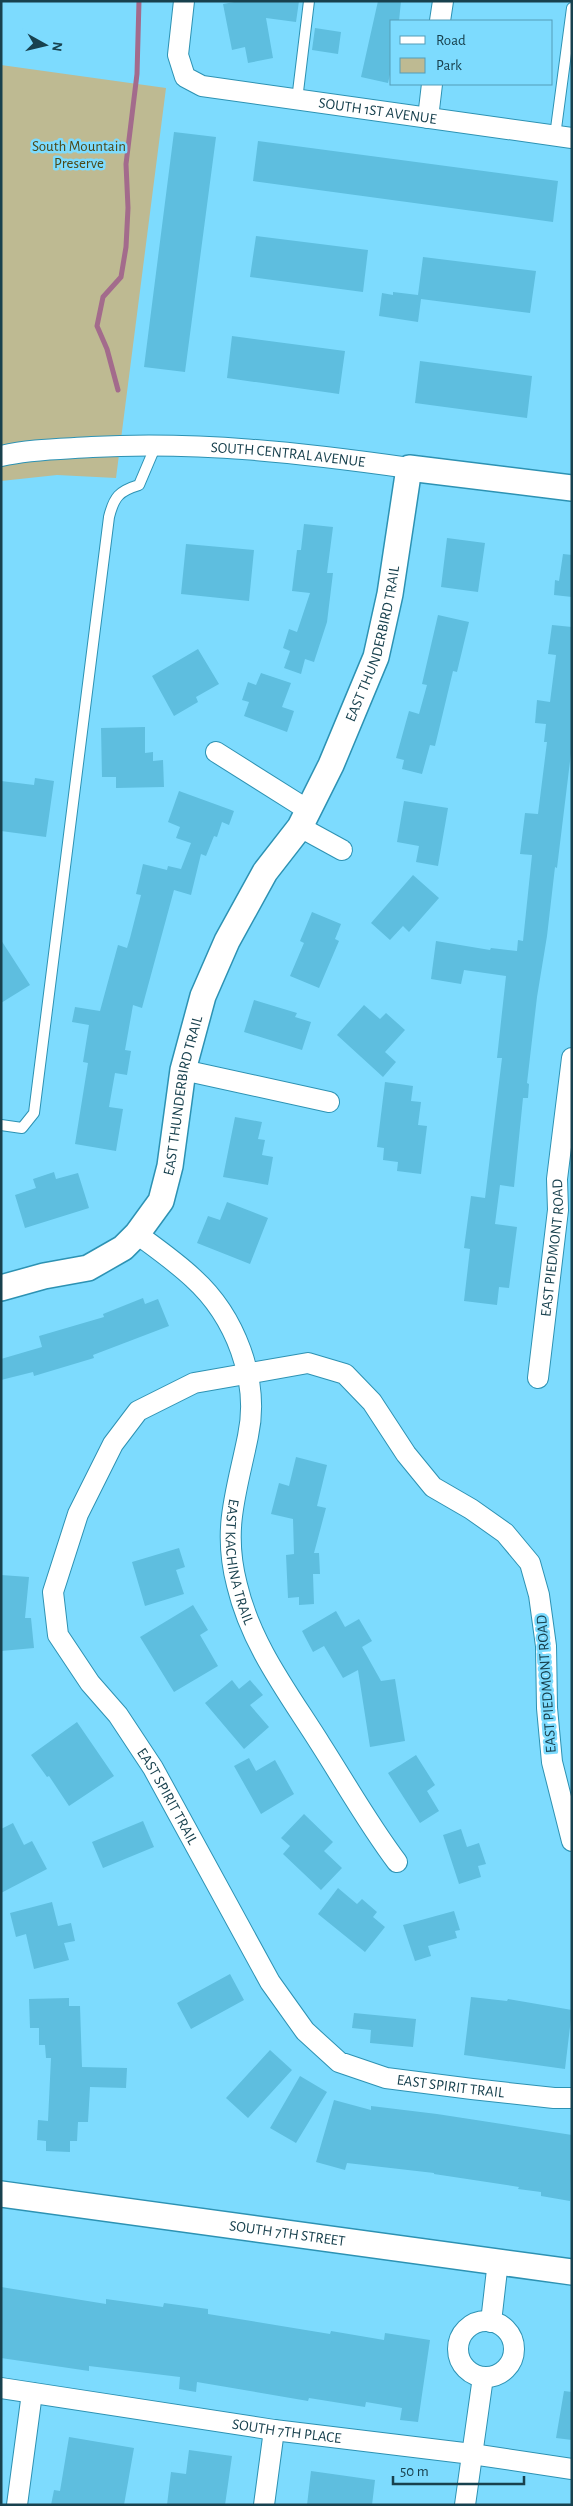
<svg xmlns="http://www.w3.org/2000/svg" width="573" height="2506" font-family="'Alegreya Sans',sans-serif">
<rect width="100%" height="100%" fill="#7ddbfe"/>
<path fill="#beba92" d="M 1,65 L 166,88 L 116,478 L 57,475 L 1,481 Z"/>
<g fill="none" stroke-linecap="round" stroke-linejoin="round">
<path stroke="#a36b8c" stroke-width="5" d="M 118,390 L 107,349 L 97,326 L 103,297 L 121,277 L 126,247 L 128,208 L 126,164 L 137,74 L 139,1"/>
</g>
<path fill="#5ebedf" d="M 240,1 L 299,1 L 296,22 L 266,18 L 273,58 L 248,63 L 245,47 L 232,50 L 223,4 Z
M 378,1 L 401,1 L 399,21 L 392,21 L 392,66 L 388,83 L 361,77 Z
M 315,28 L 341,32 L 338,54 L 312,50 Z
M 174,132 L 216,137 L 185,372 L 144,367 Z
M 258,141 L 558,181 L 553,222 L 253,181 Z
M 256,236 L 368,250 L 363,292 L 250,277 Z
M 423,257 L 536,271 L 530,313 L 421,299 L 418,322 L 379,316 L 382,293 L 393,295 L 393,292 L 418,295 Z
M 232,336 L 345,351 L 339,394 L 227,378 Z
M 420,361 L 532,376 L 527,418 L 415,403 Z
M 304,524 L 333,527 L 327,573 L 333,573 L 327,622 L 314,662 L 305,659 L 301,674 L 284,668 L 290,651 L 283,648 L 289,629 L 297,632 L 310,593 L 292,591 L 297,550 L 301,550 Z
M 447,538 L 485,543 L 478,592 L 441,587 Z
M 186,544 L 254,550 L 249,601 L 181,594 Z
M 563,554 L 572,555 L 572,597 L 554,595 L 555,580 L 559,581 Z
M 438,615 L 469,622 L 457,672 L 453,671 L 435,746 L 430,745 L 422,774 L 402,769 L 404,760 L 396,758 L 409,711 L 419,714 L 427,685 L 422,684 Z
M 552,625 L 572,627 L 572,745 L 557,868 L 555,867 L 547,936 L 537,997 L 527,1083 L 529,1084 L 528,1098 L 523,1098 L 514,1187 L 500,1185 L 495,1224 L 517,1227 L 509,1288 L 499,1287 L 497,1305 L 464,1301 L 470,1249 L 464,1248 L 471,1196 L 485,1198 L 502,1058 L 497,1058 L 506,976 L 464,970 L 461,984 L 431,979 L 436,941 L 490,950 L 491,948 L 517,951 L 518,940 L 523,941 L 532,855 L 520,854 L 525,813 L 538,814 L 547,742 L 544,742 L 546,724 L 535,723 L 537,700 L 550,702 L 556,655 L 548,654 Z
M 198,649 L 219,684 L 196,697 L 198,702 L 174,716 L 152,676 Z
M 261,673 L 291,683 L 282,707 L 294,711 L 287,732 L 244,716 L 249,702 L 242,700 L 248,682 L 256,685 Z
M 145,727 L 145,753 L 153,752 L 153,761 L 163,760 L 164,787 L 116,788 L 116,777 L 102,777 L 101,728 Z
M 35,778 L 54,781 L 46,837 L 1,831 L 1,781 L 34,785 Z
M 179,791 L 234,811 L 229,825 L 222,822 L 217,837 L 214,836 L 206,856 L 201,854 L 191,895 L 174,890 L 142,1008 L 133,1005 L 125,1050 L 131,1051 L 127,1075 L 115,1073 L 109,1107 L 123,1109 L 116,1151 L 75,1144 L 88,1063 L 83,1062 L 89,1025 L 72,1022 L 75,1007 L 100,1011 L 118,945 L 127,948 L 130,938 L 141,895 L 136,894 L 143,864 L 167,870 L 168,866 L 181,869 L 191,843 L 176,838 L 180,827 L 168,822 Z
M 404,801 L 448,808 L 438,866 L 416,862 L 419,846 L 397,842 Z
M 413,875 L 439,898 L 409,932 L 403,926 L 390,940 L 371,923 Z
M 312,912 L 341,924 L 335,939 L 339,941 L 319,988 L 290,976 L 304,943 L 300,941 Z
M 1,940 L 30,985 L 1,1003 Z
M 254,1000 L 297,1013 L 295,1017 L 311,1022 L 302,1050 L 244,1032 Z
M 364,1005 L 380,1019 L 386,1013 L 405,1030 L 385,1052 L 396,1062 L 383,1077 L 337,1035 Z
M 385,1082 L 413,1086 L 411,1101 L 421,1102 L 418,1125 L 427,1126 L 421,1174 L 397,1171 L 398,1162 L 383,1160 L 384,1148 L 377,1147 Z
M 235,1117 L 262,1122 L 258,1139 L 265,1140 L 262,1155 L 273,1157 L 268,1185 L 223,1177 Z
M 54,1172 L 56,1179 L 78,1173 L 89,1208 L 25,1228 L 15,1195 L 36,1188 L 33,1179 Z
M 227,1202 L 268,1218 L 250,1264 L 197,1243 L 208,1216 L 220,1220 Z
M 143,1298 L 145,1304 L 158,1299 L 169,1326 L 93,1355 L 94,1358 L 34,1376 L 33,1372 L 1,1380 L 1,1359 L 42,1347 L 39,1336 L 104,1317 L 103,1314 Z
M 296,1457 L 327,1465 L 317,1506 L 326,1508 L 314,1553 L 319,1553 L 320,1574 L 313,1574 L 314,1604 L 299,1605 L 299,1597 L 288,1598 L 286,1555 L 294,1554 L 293,1519 L 271,1514 L 279,1483 L 289,1486 Z
M 179,1548 L 185,1567 L 176,1570 L 184,1594 L 145,1606 L 132,1562 Z
M 1,1575 L 29,1577 L 25,1618 L 31,1618 L 34,1648 L 1,1651 Z
M 193,1605 L 208,1630 L 200,1635 L 218,1666 L 174,1692 L 140,1637 Z
M 336,1611 L 345,1627 L 359,1619 L 372,1641 L 362,1647 L 381,1681 L 395,1679 L 405,1741 L 370,1747 L 358,1670 L 343,1678 L 324,1646 L 313,1652 L 302,1631 Z
M 232,1680 L 239,1689 L 250,1680 L 263,1695 L 250,1705 L 269,1727 L 244,1749 L 205,1703 Z
M 77,1722 L 114,1776 L 69,1806 L 49,1776 L 47,1777 L 31,1755 Z
M 416,1755 L 435,1785 L 427,1791 L 439,1811 L 420,1823 L 388,1773 Z
M 249,1758 L 256,1771 L 275,1760 L 294,1794 L 261,1814 L 234,1766 Z
M 304,1814 L 333,1842 L 324,1851 L 342,1868 L 321,1890 L 283,1854 L 290,1846 L 281,1838 Z
M 143,1821 L 154,1847 L 103,1868 L 92,1842 Z
M 13,1823 L 24,1845 L 32,1841 L 47,1869 L 1,1893 L 1,1829 Z
M 461,1829 L 467,1847 L 479,1843 L 486,1864 L 478,1866 L 481,1877 L 459,1884 L 443,1835 Z
M 338,1888 L 357,1904 L 362,1899 L 377,1912 L 373,1917 L 385,1927 L 365,1952 L 318,1914 Z
M 52,1902 L 58,1926 L 71,1923 L 75,1941 L 64,1943 L 69,1960 L 34,1969 L 26,1934 L 16,1937 L 10,1913 Z
M 454,1911 L 460,1930 L 455,1931 L 457,1938 L 428,1946 L 431,1956 L 415,1961 L 403,1925 Z
M 230,1974 L 244,2000 L 191,2029 L 177,2003 Z
M 471,1997 L 507,2001 L 508,1999 L 572,2010 L 565,2069 L 464,2055 Z
M 69,1998 L 69,2006 L 80,2006 L 82,2067 L 127,2068 L 126,2088 L 90,2087 L 88,2122 L 78,2122 L 77,2141 L 70,2141 L 70,2152 L 46,2151 L 46,2141 L 37,2140 L 38,2120 L 48,2121 L 51,2058 L 46,2058 L 45,2045 L 39,2045 L 39,2028 L 30,2028 L 29,1999 Z
M 354,2013 L 416,2019 L 413,2047 L 370,2043 L 371,2030 L 352,2028 Z
M 270,2050 L 292,2070 L 248,2118 L 226,2098 Z
M 300,2076 L 327,2092 L 296,2143 L 270,2128 Z
M 334,2100 L 371,2110 L 371,2106 L 437,2114 L 572,2135 L 570,2201 L 541,2196 L 541,2192 L 518,2189 L 519,2187 L 434,2174 L 434,2173 L 347,2163 L 345,2170 L 316,2162 Z
M 1,2287 L 106,2304 L 106,2299 L 163,2307 L 164,2303 L 208,2309 L 208,2314 L 330,2334 L 331,2331 L 384,2340 L 385,2333 L 430,2340 L 418,2422 L 400,2420 L 402,2408 L 366,2402 L 365,2407 L 309,2398 L 308,2401 L 197,2382 L 196,2392 L 179,2389 L 180,2377 L 89,2366 L 89,2371 L 1,2358 Z
M 564,2391 L 572,2392 L 572,2440 L 556,2438 Z
M 69,2437 L 134,2448 L 124,2505 L 51,2505 L 54,2490 L 60,2491 Z
M 189,2450 L 232,2456 L 225,2505 L 167,2505 L 171,2472 L 186,2474 Z
M 311,2471 L 375,2480 L 372,2505 L 307,2505 Z"/>
<g fill="none" stroke-linecap="round" stroke-linejoin="round">
<defs>
<path id="service" d="M 297,100 L 309,1
M 555,136 L 572,8
M 1,1125 L 22,1128 L 34,1113 L 109,517 C 114,497 119,491 139,485 L 156,445"/>
<g id="minor">
<path id="s1" d="M 184,1 L 178,55 L 185,77 L 202,86 L 572,138"/>
<path d="M 440,21 L 443,1"/>
<path d="M 428,118 L 432,84"/>
<path id="s2" d="M 1,456 C 30,449 62,449 92,447 C 198,441 303,453 409,468"/>
<path d="M 216,752 L 308,810"/>
<path d="M 300,827 L 342,850"/>
<path d="M 183,1070 L 329,1102"/>
<path id="s3" d="M 137,1234 C 156,1248 176,1262 193,1278 C 235,1316 260,1380 248,1436 C 237,1491 222,1528 237,1585 C 251,1645 289,1694 321,1745 C 346,1784 369,1825 397,1862"/>
<path id="s4" d="M 538,1378 L 558,1210 L 557,1179 L 572,1058"/>
<path id="s5" d="M 572,1841 L 552,1762 L 547,1708 L 546,1646 L 539,1595 L 530,1563 L 505,1533 L 471,1509 L 433,1487 L 406,1454 L 372,1402 L 345,1374 L 308,1363 L 194,1383 L 138,1411 L 113,1444 L 78,1514 L 53,1592 L 58,1635 L 90,1683 L 118,1715 L 153,1768 L 270,1982 L 305,2031 L 339,2062 L 386,2078 L 472,2089 L 554,2098 L 572,2098"/>
<circle cx="486" cy="2349" r="28"/>
<path d="M 491,2322 L 498,2261"/>
<path id="s6" d="M 1,2388 L 274,2430 L 472,2454 L 572,2469"/>
<path d="M 17,2505 L 32,2393"/>
<path d="M 264,2505 L 274,2430"/>
<path d="M 465,2505 L 483,2377"/>
</g>
<g id="tertiary">
<path id="s7" d="M 1,1288 L 44,1276 L 88,1268 L 123,1248 L 137,1234 L 161,1201 L 170,1166 L 183,1070 L 203,996 L 227,941 L 265,872 L 300,827 L 331,765 L 376,657 L 390,594 L 409,468 L 572,488"/>
<path id="s8" d="M 1,2194 L 572,2272"/>
</g>
</defs>
<use href="#service" stroke="#2d92b3" stroke-width="12"/>
<use href="#minor" stroke="#2d92b3" stroke-width="22"/>
<use href="#tertiary" stroke="#2d92b3" stroke-width="28"/>
<use href="#service" stroke="#fff" stroke-width="10"/>
<use href="#minor" stroke="#fff" stroke-width="20"/>
<use href="#tertiary" stroke="#fff" stroke-width="25"/>
</g>
<g text-anchor="middle" stroke-width="5" stroke-linejoin="round" paint-order="stroke">
<g font-size="15" fill="#18414e" stroke="#7ddbfe">
<text dy="5" stroke="none"><textPath href="#s1" startOffset="274">SOUTH 1ST AVENUE</textPath></text>
<text dy="5" stroke="none"><textPath href="#s2" startOffset="288">SOUTH CENTRAL AVENUE</textPath></text>
<text dy="5" stroke="none"><textPath href="#s7" startOffset="794">EAST THUNDERBIRD TRAIL</textPath></text>
<text dy="5" stroke="none"><textPath href="#s7" startOffset="298">EAST THUNDERBIRD TRAIL</textPath></text>
<text dy="5" stroke="none"><textPath href="#s4" startOffset="131">EAST PIEDMONT ROAD</textPath></text>
<text dy="5" stroke="none"><textPath href="#s3" startOffset="374">EAST KACHINA TRAIL</textPath></text>
<text transform="translate(546 1684) rotate(-94)" y="5">EAST PIEDMONT ROAD</text>
<text dy="5" stroke="none"><textPath href="#s5" startOffset="1208">EAST SPIRIT TRAIL</textPath></text>
<text dy="5" stroke="none"><textPath href="#s5" startOffset="1641">EAST SPIRIT TRAIL</textPath></text>
<text dy="5" stroke="none"><textPath href="#s8" startOffset="289">SOUTH 7TH STREET</textPath></text>
<text dy="5" stroke="none"><textPath href="#s6" startOffset="289">SOUTH 7TH PLACE</textPath></text>
</g>
<g font-size="15" fill="#4d4817" stroke="#7ddbfe">
<text x="79" y="151">South Mountain<tspan x="79" dy="17">Preserve</tspan></text>
</g>
</g>
<rect width="573" height="2506" fill="none" stroke="#18414e" stroke-width="5"/>
<rect x="390" y="20" width="162" height="65" fill="#7ddbfe" stroke="#559db8"/>
<rect x="400" y="36" width="25" height="8" fill="#ffffff" stroke="#559db8"/>
<text x="436" y="45" font-size="15" fill="#18414e">Road</text>
<rect x="400" y="58" width="25" height="15" fill="#beba92" stroke="#559db8"/>
<text x="436" y="70" font-size="15" fill="#18414e">Park</text>
<g transform="translate(45 45) rotate(98)" stroke="#7ddbfe" stroke-width="4" paint-order="stroke">
<path d="M0-4L9 19L0 12L-9 19Z" fill="#18414e"/>
<text y="-8" font-size="14" font-weight="bold" text-anchor="middle" fill="#18414e">N</text>
</g>
<path d="M393 2476v8h131v-8" fill="none" stroke="#18414e" stroke-width="2.5"/>
<text x="400" y="2476" font-size="15" fill="#18414e" stroke="#7ddbfe" stroke-width="4" paint-order="stroke">50 m</text>
</svg>
